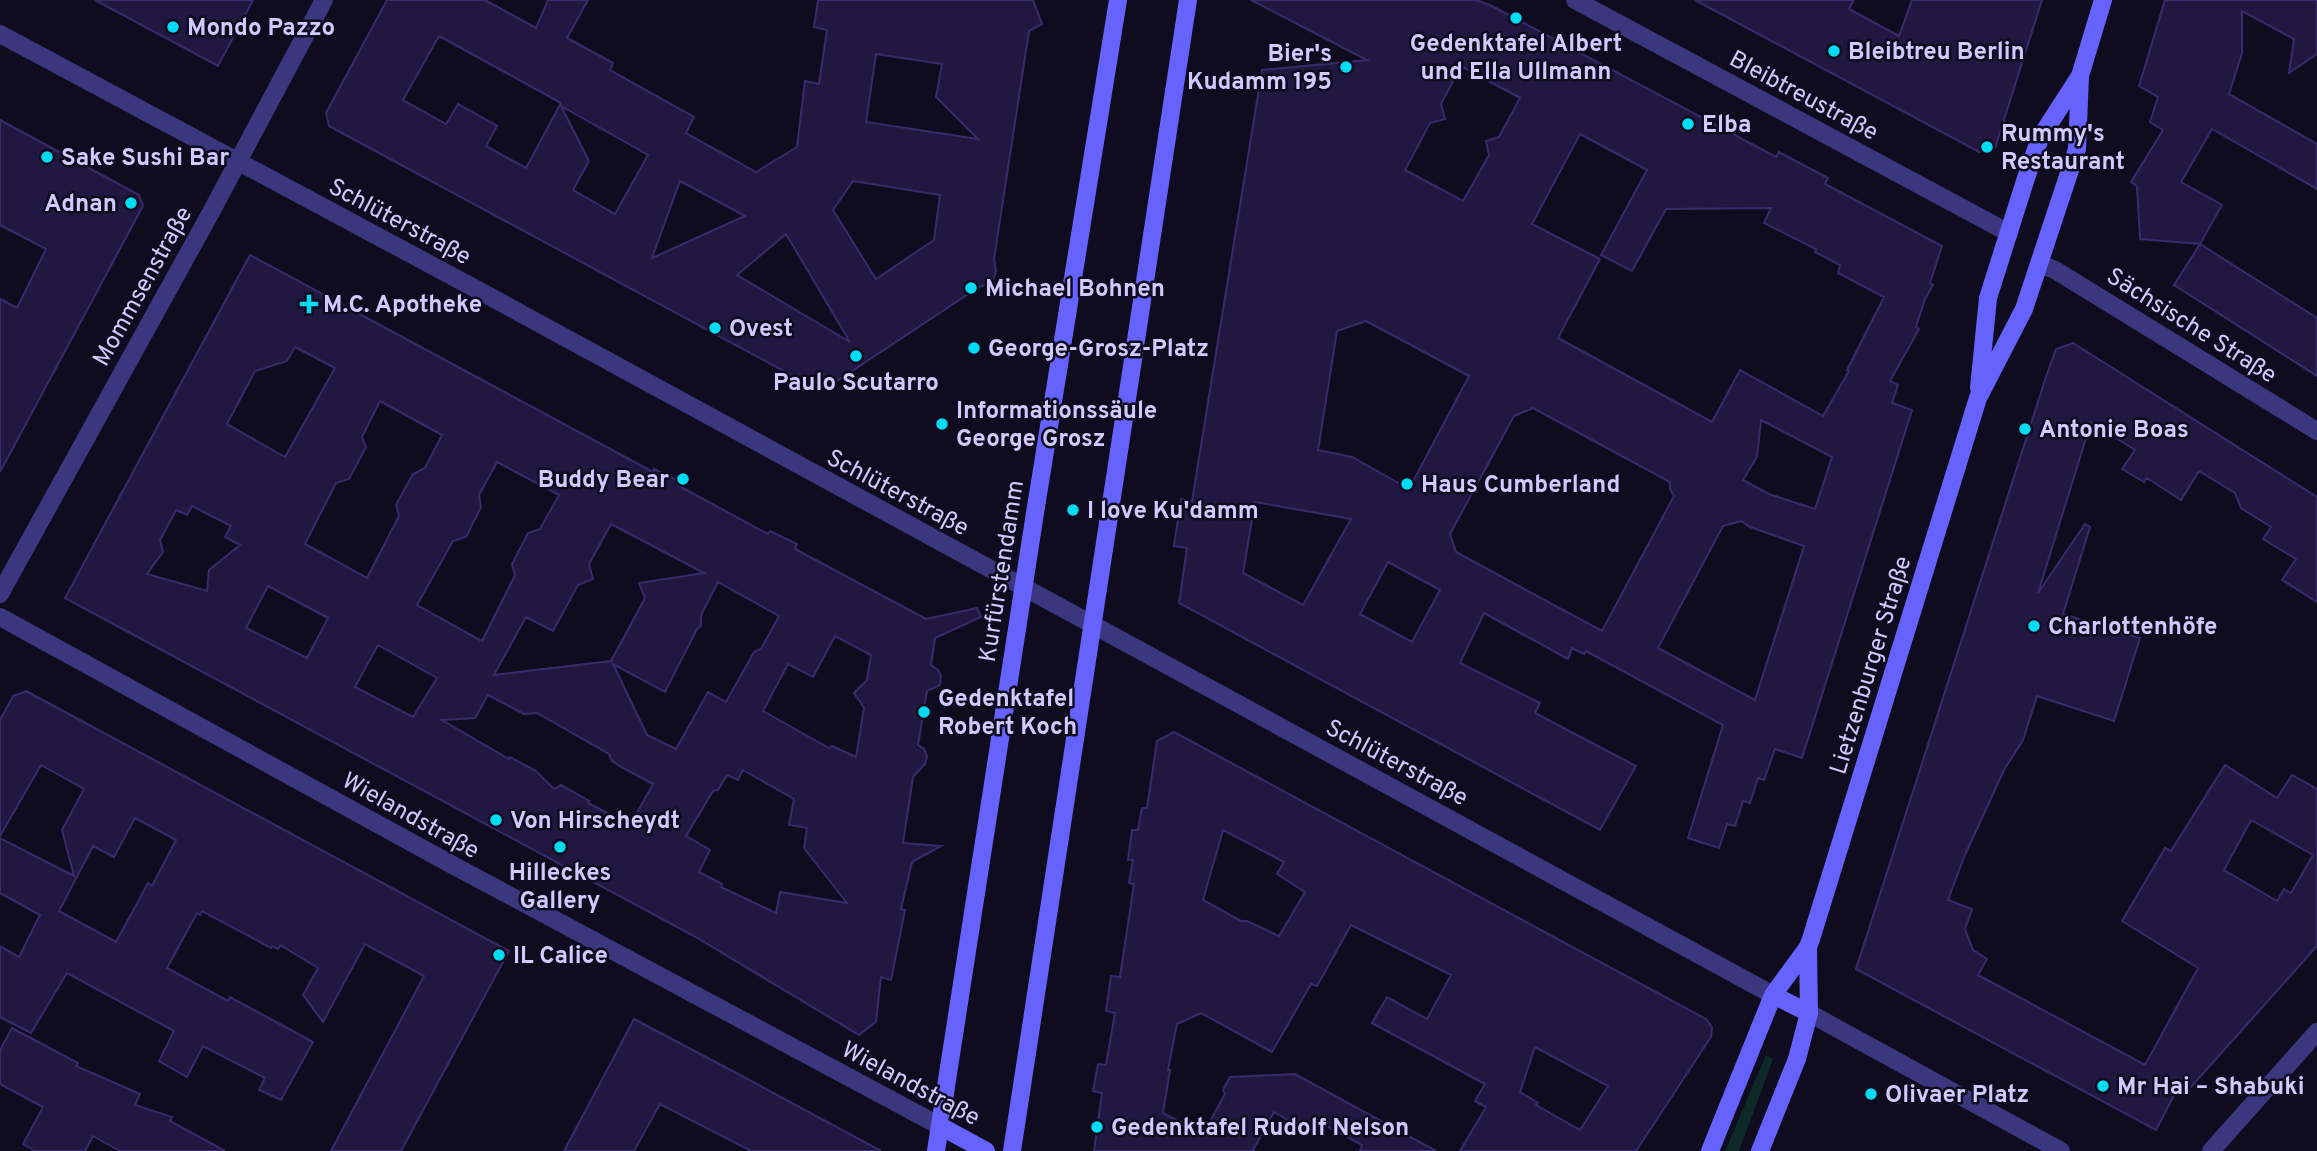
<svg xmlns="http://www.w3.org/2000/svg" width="2317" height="1151" font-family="Overpass,sans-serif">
<rect width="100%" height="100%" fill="#0f0c1f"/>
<path fill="#0f2928" d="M 1766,1055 L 1773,1059 L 1739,1151 L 1725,1151 Z"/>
<path fill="#201840" stroke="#372b6b" stroke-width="2" fill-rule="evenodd" d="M 95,0 L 253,0 L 218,66 Z
M 387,0 L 485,0 L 536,28 L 548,0 L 588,0 L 567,38 L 613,63 L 610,70 L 694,117 L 686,133 L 756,172 L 797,147 L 805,81 L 819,84 L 827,30 L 814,27 L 818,0 L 1033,0 L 1042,24 L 1029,31 L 994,259 L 996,271 L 994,278 L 986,285 L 979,287 L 837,381 L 832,388 L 817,389 L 329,126 L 326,113 ZM 439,36 L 561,103 L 526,168 L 486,146 L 497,126 L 476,114 L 458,104 L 446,124 L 403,100 ZM 876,54 L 942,64 L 936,97 L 978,139 L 866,122 ZM 561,106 L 648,155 L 615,214 L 573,190 L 589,161 ZM 680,181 L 745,216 L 652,258 ZM 853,181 L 940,195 L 934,240 L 876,279 L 833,210 ZM 786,234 L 850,342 L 737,275 Z
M 1251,0 L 1476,0 L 1490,5 L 1776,157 L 1779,152 L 1828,178 L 1825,184 L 1942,246 L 1930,283 L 1933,285 L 1925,299 L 1916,327 L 1919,329 L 1890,381 L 1898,385 L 1892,403 L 1912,410 L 1802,758 L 1775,749 L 1764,780 L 1758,778 L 1750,803 L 1743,801 L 1735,826 L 1727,824 L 1719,848 L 1688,838 L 1723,725 L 1586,651 L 1584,654 L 1572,648 L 1568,659 L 1484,613 L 1460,663 L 1540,703 L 1535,713 L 1636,766 L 1600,830 L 1179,603 L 1187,548 L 1174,546 L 1181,499 L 1192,501 L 1262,70 L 1367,60 ZM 1461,66 L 1520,98 L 1499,137 L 1486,141 L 1489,155 L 1463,201 L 1405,170 L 1430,123 L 1445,119 L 1441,104 ZM 1580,134 L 1647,170 L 1601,255 L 1632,271 L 1666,209 L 1771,208 L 1764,223 L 1816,249 L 1815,252 L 1840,265 L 1838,273 L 1884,297 L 1847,370 L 1849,371 L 1823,416 L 1740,370 L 1712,422 L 1558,338 L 1600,259 L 1532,224 ZM 1366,321 L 1469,376 L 1409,489 L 1352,457 L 1318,450 L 1337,331 ZM 1533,408 L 1670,482 L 1670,489 L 1674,496 L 1602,631 L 1456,552 L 1450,534 L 1514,416 ZM 1761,420 L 1832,457 L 1815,509 L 1769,494 L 1743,480 L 1757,457 ZM 1255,502 L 1351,519 L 1303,605 L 1243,573 ZM 1741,521 L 1750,527 L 1804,546 L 1755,700 L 1658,648 L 1723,526 ZM 1388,562 L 1440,590 L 1412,642 L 1360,614 Z
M 1695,0 L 1854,0 L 1849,9 L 1899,36 L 1912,0 L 2042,0 L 1995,148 L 1979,152 Z
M 2165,0 L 2317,0 L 2317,54 L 2289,73 L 2294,39 L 2242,11 L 2242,53 L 2229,94 L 2317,144 L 2317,189 L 2212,129 L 2181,182 L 2222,205 L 2200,244 L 2140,239 L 2137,186 L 2131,182 L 2163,130 L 2150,122 L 2158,97 L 2139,86 Z
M 0,120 L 139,195 L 143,206 L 0,472 L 0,299 L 17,308 L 46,249 L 0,225 Z
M 2200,244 L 2317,318 L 2317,376 L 2174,285 Z
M 250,255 L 653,472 L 654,469 L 681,482 L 679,486 L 768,534 L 770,531 L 797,544 L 795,549 L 926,619 L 977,608 L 981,617 L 935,638 L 931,665 L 938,670 L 941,676 L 940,685 L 927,691 L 918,745 L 924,749 L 927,756 L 925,764 L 913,777 L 903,843 L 941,846 L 912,862 L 901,909 L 905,910 L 891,980 L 881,977 L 876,1022 L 859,1035 L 694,936 L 65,598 ZM 295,347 L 335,368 L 285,457 L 227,424 L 255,371 L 287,361 ZM 380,401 L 442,435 L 425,468 L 413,474 L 396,505 L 399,516 L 367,578 L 305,544 L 336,483 L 349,479 L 366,447 L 362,437 ZM 497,462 L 559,495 L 540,529 L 528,533 L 512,564 L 515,575 L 482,641 L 417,605 L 453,541 L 466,537 L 481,507 L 479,495 ZM 192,506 L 231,526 L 225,537 L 240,545 L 209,570 L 207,591 L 147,574 L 163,552 L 160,540 L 176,510 L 187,515 ZM 611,524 L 704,573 L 639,583 L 645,598 L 611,661 L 494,675 L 526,617 L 553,631 L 578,585 L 593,579 L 589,564 ZM 718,582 L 779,616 L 761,649 L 754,652 L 726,702 L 708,692 L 676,749 L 647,735 L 613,664 L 665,692 L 697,629 L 701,626 L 701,615 ZM 268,586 L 328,618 L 307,658 L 246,628 ZM 835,636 L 871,655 L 867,680 L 854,693 L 864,708 L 856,757 L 832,746 L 829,748 L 763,711 L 788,664 L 813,677 ZM 378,645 L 437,678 L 413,717 L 355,687 ZM 488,695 L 524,714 L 537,713 L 609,754 L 612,761 L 621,767 L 653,784 L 630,825 L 588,803 L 589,801 L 561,785 L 554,789 L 536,771 L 510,757 L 509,759 L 442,720 L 475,718 ZM 743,770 L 794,799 L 789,825 L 807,828 L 804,848 L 847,903 L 780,892 L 776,913 L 721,887 L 722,884 L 699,872 L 710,850 L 686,836 L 713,791 L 718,790 L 727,775 L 738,780 Z
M 2073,343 L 2317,497 L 2317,602 L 2282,580 L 2296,559 L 2263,539 L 2271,527 L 2241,508 L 2235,493 L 2199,471 L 2181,500 L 2147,478 L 2144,482 L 2122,469 L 2135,450 L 2091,422 L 2038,593 L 2085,524 L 2090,527 L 2063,614 L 2140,638 L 2114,721 L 2037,696 L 2023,740 L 2004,770 L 1964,857 L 1948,900 L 1972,909 L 1965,929 L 1973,950 L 1987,959 L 1978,975 L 2145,1065 L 2198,968 L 2122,921 L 2165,848 L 2171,851 L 2225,765 L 2277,798 L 2292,775 L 2317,789 L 2317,946 L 2190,1088 L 2180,1084 L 2156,1130 L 1856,969 L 2046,377 L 2056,349 ZM 2251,820 L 2313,855 L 2291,893 L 2284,889 L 2277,901 L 2224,870 Z
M 26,691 L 509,951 L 401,1151 L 331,1151 L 424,976 L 365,944 L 323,1022 L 303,995 L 318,968 L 280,945 L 278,949 L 272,946 L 271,948 L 202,911 L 200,915 L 197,913 L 167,968 L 228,1001 L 230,997 L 313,1042 L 281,1100 L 259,1090 L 265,1078 L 203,1046 L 187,1077 L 159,1061 L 174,1031 L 67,973 L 31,1033 L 0,1017 L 0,946 L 19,957 L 40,915 L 0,893 L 0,838 L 74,876 L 62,830 L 84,789 L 41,765 L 0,836 L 0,720 L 13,696 ZM 135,818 L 176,840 L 152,886 L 148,883 L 116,942 L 59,911 L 93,846 L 114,857 Z
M 1174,732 L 1706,1019 L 1712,1027 L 1711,1037 L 1636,1151 L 1460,1151 L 1486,1107 L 1475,1101 L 1485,1084 L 1372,1023 L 1387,997 L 1427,1019 L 1451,975 L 1351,925 L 1317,986 L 1311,984 L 1272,1052 L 1201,1013 L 1177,1024 L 1168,1070 L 1170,1070 L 1163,1113 L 1198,1132 L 1203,1125 L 1207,1127 L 1225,1094 L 1223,1090 L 1230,1077 L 1295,1074 L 1436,1151 L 1360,1151 L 1362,1145 L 1325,1125 L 1321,1132 L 1303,1121 L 1295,1124 L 1274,1112 L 1253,1150 L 1255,1151 L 1094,1151 L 1102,1093 L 1093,1091 L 1098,1064 L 1106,1065 L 1115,1013 L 1106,1011 L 1111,976 L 1120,977 L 1134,884 L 1129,883 L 1133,860 L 1128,860 L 1132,830 L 1138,830 L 1142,808 L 1147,808 L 1157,741 ZM 1223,830 L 1284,862 L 1277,874 L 1305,892 L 1279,936 L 1247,921 L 1241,921 L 1203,900 ZM 1535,1047 L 1608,1086 L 1580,1130 L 1536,1105 L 1538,1103 L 1520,1092 Z
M 634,1019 L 740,1075 L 881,1151 L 751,1151 L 660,1104 L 634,1151 L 564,1151 Z
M 12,1028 L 78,1063 L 76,1066 L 140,1094 L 135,1105 L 172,1117 L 170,1121 L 225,1151 L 120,1151 L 93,1136 L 85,1151 L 35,1151 L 23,1144 L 43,1107 L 0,1084 L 0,1050 Z"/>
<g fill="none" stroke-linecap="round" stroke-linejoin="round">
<path stroke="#3a377e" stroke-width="18" d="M 1575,0 L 2009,233
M 0,34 L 476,289 L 1773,995
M 2039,264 L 2055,270 L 2317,431
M 0,594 L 210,214 L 324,0
M 0,617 L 447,862 L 940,1126
M 1809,1013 L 2061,1151
M 2211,1151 L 2317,1032"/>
<path stroke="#6662fe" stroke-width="18" d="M 1979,388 L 1988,298 L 2026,178 L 2040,138 L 2080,76
M 1773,995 L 1809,1013
M 940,1126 L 986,1151
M 936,1151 L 1035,513 L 1118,0
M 1012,1151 L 1188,0
M 1710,1151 L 1773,995 L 1808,947 L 1811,939 L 1978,398 L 2024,309 L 2077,149 L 2080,76 L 2103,0
M 1760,1151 L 1797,1059 L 1809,1013 L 1808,947"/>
</g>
<g fill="#01dbf4" stroke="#0f0c1f" stroke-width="2.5">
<circle cx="1516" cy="18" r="7"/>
<circle cx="173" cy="27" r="7"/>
<circle cx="1834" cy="51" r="7"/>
<circle cx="1346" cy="67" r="7"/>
<circle cx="1688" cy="124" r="7"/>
<circle cx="1987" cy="147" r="7"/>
<circle cx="47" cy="157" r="7"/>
<circle cx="131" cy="203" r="7"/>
<circle cx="971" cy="288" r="7"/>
<path d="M305.5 293.5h7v7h7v7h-7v7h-7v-7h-7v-7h7z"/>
<circle cx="715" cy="328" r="7"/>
<circle cx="974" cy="348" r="7"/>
<circle cx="856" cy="356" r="7"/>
<circle cx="942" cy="424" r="7"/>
<circle cx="2025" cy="429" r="7"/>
<circle cx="683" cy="479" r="7"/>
<circle cx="1407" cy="484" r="7"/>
<circle cx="1073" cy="510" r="7"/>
<circle cx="2034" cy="626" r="7"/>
<circle cx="924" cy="712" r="7"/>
<circle cx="496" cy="820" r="7"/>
<circle cx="560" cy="847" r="7"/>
<circle cx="499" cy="955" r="7"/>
<circle cx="2103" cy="1086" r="7"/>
<circle cx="1871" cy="1094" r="7"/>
<circle cx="1097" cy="1127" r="7"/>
</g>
<g text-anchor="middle" stroke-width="5" stroke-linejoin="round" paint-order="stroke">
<g font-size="24" font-weight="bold" fill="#d0caff" stroke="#0f0c1f" text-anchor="start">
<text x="187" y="35">Mondo Pazzo</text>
<text x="1516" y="51" text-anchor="middle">Gedenktafel Albert<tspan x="1516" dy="28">und Ella Ullmann</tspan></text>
<text x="1848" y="59">Bleibtreu Berlin</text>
<text x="1332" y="61" text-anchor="end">Bier's<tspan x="1332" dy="28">Kudamm 195</tspan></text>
<text x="1702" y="132">Elba</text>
<text x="2001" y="141">Rummy's<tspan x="2001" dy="28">Restaurant</tspan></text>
<text x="61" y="165">Sake Sushi Bar</text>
<text x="117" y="211" text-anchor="end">Adnan</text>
<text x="985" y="296">Michael Bohnen</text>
<text x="323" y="312">M.C. Apotheke</text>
<text x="729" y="336">Ovest</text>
<text x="988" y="356">George-Grosz-Platz</text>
<text x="856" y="390" text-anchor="middle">Paulo Scutarro</text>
<text x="956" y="418">Informationssäule<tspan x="956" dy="28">George Grosz</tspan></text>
<text x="2039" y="437">Antonie Boas</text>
<text x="669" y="487" text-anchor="end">Buddy Bear</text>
<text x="1421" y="492">Haus Cumberland</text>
<text x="1087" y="518">I love Ku'damm</text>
<text x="2048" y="634">Charlottenhöfe</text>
<text x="938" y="706">Gedenktafel<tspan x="938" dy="28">Robert Koch</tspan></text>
<text x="510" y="828">Von Hirscheydt</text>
<text x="560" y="880" text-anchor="middle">Hilleckes<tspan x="560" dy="28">Gallery</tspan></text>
<text x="513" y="963">IL Calice</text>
<text x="2117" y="1094">Mr Hai – Shabuki</text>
<text x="1885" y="1102">Olivaer Platz</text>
<text x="1111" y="1135">Gedenktafel Rudolf Nelson</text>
</g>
<g font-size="24" fill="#d0caff" stroke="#0f0c1f">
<text transform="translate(1804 95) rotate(28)" y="8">Bleibtreustraße</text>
<text transform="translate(400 221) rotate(28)" y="8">Schlüterstraße</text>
<text transform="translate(142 286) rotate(-61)" y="8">Mommsenstraße</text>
<text transform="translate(2192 325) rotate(32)" y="8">Sächsische Straße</text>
<text transform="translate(898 492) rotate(28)" y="8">Schlüterstraße</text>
<text transform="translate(1001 571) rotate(-81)" y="8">Kurfürstendamm</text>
<text transform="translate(1870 665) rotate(-73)" y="8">Lietzenburger Straße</text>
<text transform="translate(1397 762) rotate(28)" y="8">Schlüterstraße</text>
<text transform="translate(411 815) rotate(29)" y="8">Wielandstraße</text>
<text transform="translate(911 1083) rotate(28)" y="8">Wielandstraße</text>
</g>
</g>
</svg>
